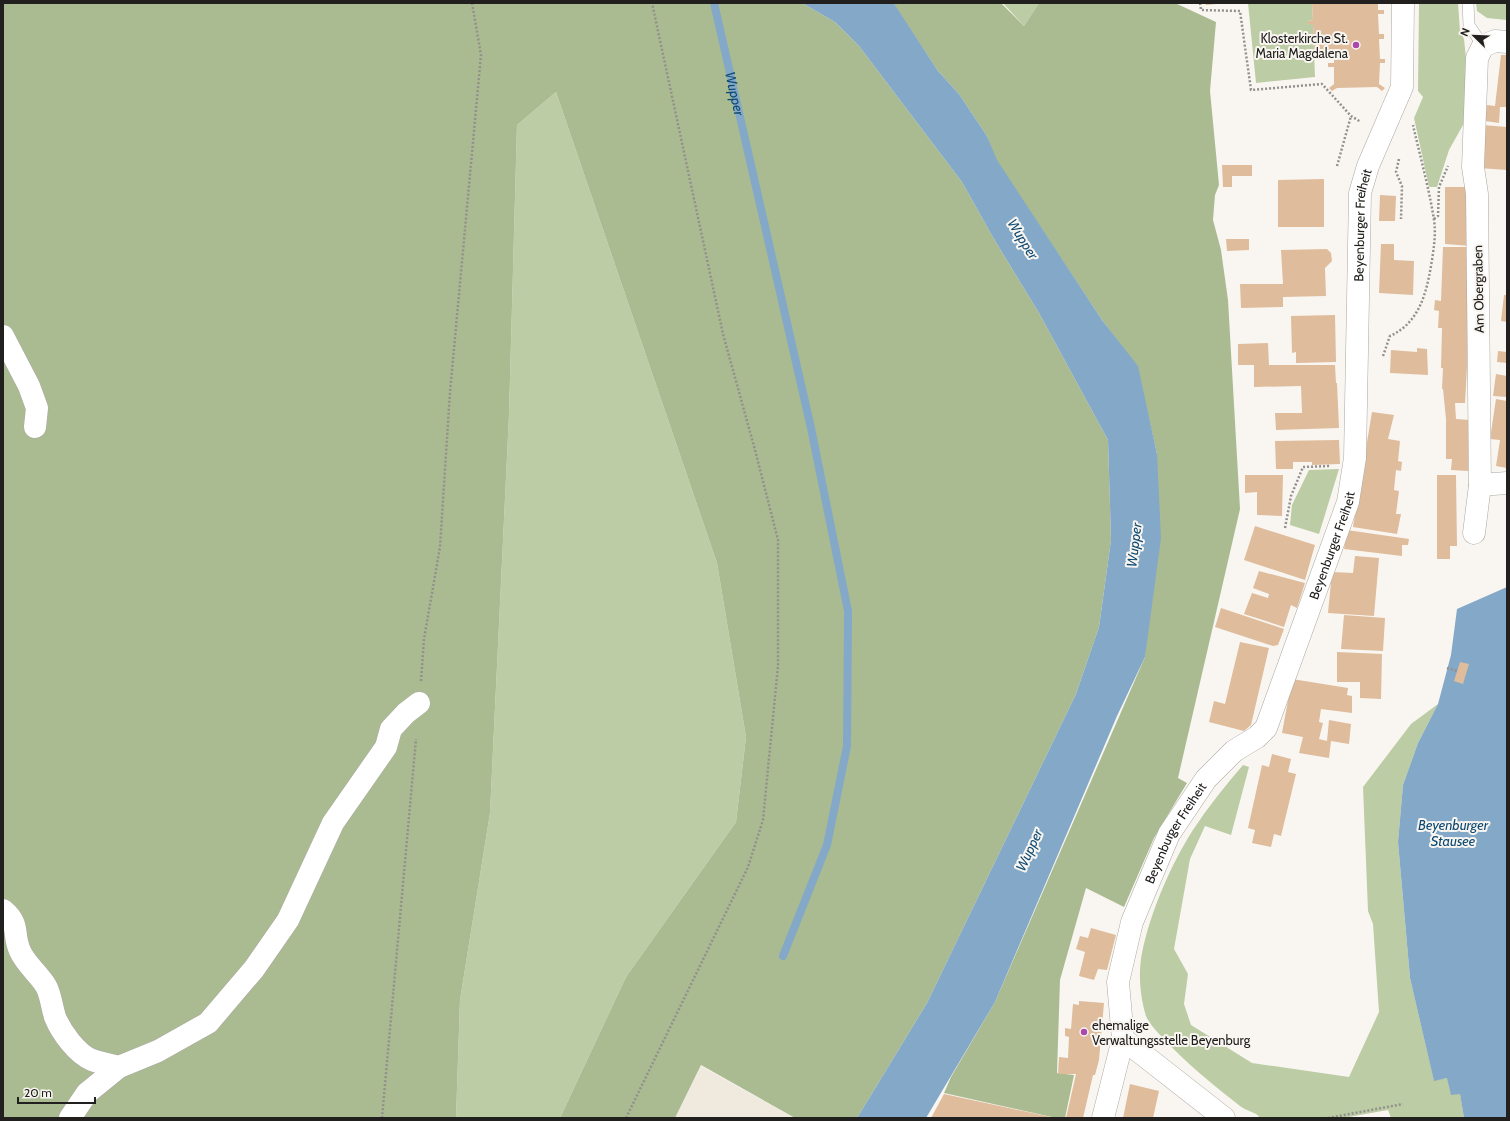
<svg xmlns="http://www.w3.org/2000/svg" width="1510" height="1121" font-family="Cabin,sans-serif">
<rect width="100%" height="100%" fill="#f9f6f1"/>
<path fill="#f0e9de" d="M 701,1066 L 794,1118 L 675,1118 Z"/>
<path fill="#bccca5" d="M 1003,3 L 1039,3 L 1024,26 Z
M 1248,3 L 1312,3 L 1313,20 L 1308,21 L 1308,24 L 1313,24 L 1315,77 L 1256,83 Z
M 1419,3 L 1458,3 L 1460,31 L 1464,39 L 1469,87 L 1468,116 L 1449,150 L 1437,187 L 1429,187 L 1414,118 L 1423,97 L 1418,91 Z
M 1476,3 L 1507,3 L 1507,20 L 1487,18 L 1477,11 Z
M 556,92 L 717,563 L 746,737 L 736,822 L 626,977 L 560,1118 L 456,1118 L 460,1000 L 490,813 L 509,415 L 517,125 Z
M 1339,469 L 1319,534 L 1290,525 L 1292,505 L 1309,470 Z
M 1438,704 L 1418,743 L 1403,785 L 1398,842 L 1410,978 L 1434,1080 L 1447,1078 L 1460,1093 L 1464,1118 L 1391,1118 L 1388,1110 L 1343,1118 L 1260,1118 C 1257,1112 1246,1111 1240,1106 C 1213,1085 1186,1063 1163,1038 C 1157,1032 1149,1023 1146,1016 C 1140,997 1138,973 1142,953 C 1150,913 1171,864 1193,830 C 1208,807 1225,786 1243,765 L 1249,767 L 1231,835 L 1205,826 L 1190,859 L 1174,949 L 1188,974 L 1184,1004 L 1191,1025 L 1252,1063 L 1349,1077 L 1379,1012 L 1373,924 L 1368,911 L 1363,787 L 1411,724 Z"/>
<path fill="#aabb91" d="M 3,3 L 802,3 L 835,22 L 859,46 L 962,182 L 994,239 L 1039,313 L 1108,440 L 1111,540 L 1099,627 L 1076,694 L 927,1003 L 857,1118 L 795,1118 L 701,1065 L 675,1118 L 560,1118 L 626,977 L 736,822 L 746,737 L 717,563 L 556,92 L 517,125 L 509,415 L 490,813 L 460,1000 L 456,1118 L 3,1118 Z
M 893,3 L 1001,3 L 1024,26 L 1039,3 L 1175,3 L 1216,22 L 1210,91 L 1219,185 L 1215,195 L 1213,220 L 1221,250 L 1228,300 L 1240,509 L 1178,778 L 1187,783 L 1154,838 L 1124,907 L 1086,888 L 1060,980 L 1057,1073 L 1074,1075 L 1065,1118 L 1056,1118 L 944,1093 L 951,1077 L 995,1002 L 1145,657 L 1157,454 L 1137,366 L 1102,320 L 996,160 L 987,136 L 959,94 L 938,71 Z"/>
<path fill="#84a8c7" d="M 802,3 L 893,3 L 895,5 L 938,71 L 959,94 L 987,136 L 997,160 L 1102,320 L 1138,366 L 1157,454 L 1161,538 L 1145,657 L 1117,716 L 995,1002 L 926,1118 L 857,1118 L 927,1003 L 1076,694 L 1099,627 L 1111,540 L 1108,440 L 1039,313 L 994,239 L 962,182 L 859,46 L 835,22 Z
M 1507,587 L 1507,1118 L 1464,1118 L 1460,1094 L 1451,1095 L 1447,1078 L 1434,1081 L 1410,978 L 1398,842 L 1403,785 L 1418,743 L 1438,704 L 1451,655 L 1457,609 Z"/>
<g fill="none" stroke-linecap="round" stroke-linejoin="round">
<path stroke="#84a8c7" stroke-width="8" id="s1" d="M 714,3 L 811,428 L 848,611 L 847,746 L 827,845 L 783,956"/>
</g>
<path fill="#dfbc9c" d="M 1205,3 L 1217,3 L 1217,4 L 1206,5 Z
M 1312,3 L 1378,3 L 1378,10 L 1384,10 L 1384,14 L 1378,14 L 1379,34 L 1384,34 L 1384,39 L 1379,39 L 1380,59 L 1385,59 L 1385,63 L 1380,63 L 1379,84 L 1385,88 L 1382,91 L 1377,87 L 1337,88 L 1332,91 L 1329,88 L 1334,84 L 1334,67 L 1328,67 L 1328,63 L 1334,63 L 1334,50 L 1314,51 L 1313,24 L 1308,24 L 1308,21 L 1313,20 Z
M 1501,55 L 1507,55 L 1507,102 L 1506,102 L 1506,107 L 1500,107 L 1499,123 L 1485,121 L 1487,105 L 1495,106 Z
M 1483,125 L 1507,127 L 1507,170 L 1479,168 Z
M 1222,165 L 1252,165 L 1252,176 L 1232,176 L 1232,187 L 1223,187 Z
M 1324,179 L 1324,227 L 1278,227 L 1278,180 Z
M 1445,187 L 1470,187 L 1471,246 L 1445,244 Z
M 1380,195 L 1396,196 L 1395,221 L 1379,221 Z
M 1226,239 L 1249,239 L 1249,250 L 1227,251 Z
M 1381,244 L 1394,244 L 1394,260 L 1414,261 L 1413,295 L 1379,293 Z
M 1443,247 L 1471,247 L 1472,288 L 1467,331 L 1469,331 L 1465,403 L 1455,403 L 1456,419 L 1470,420 L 1468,471 L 1451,470 L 1452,459 L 1446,459 L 1446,419 L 1443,389 L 1442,389 L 1443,368 L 1441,368 L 1442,328 L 1438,328 L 1439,311 L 1434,310 L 1435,300 L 1441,301 Z
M 1327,249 L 1331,253 L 1332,261 L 1325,268 L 1326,296 L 1283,297 L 1283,307 L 1241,308 L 1240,284 L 1283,284 L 1281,250 Z
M 1504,295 L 1507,295 L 1507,322 L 1501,321 Z
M 1335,315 L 1336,362 L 1296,363 L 1296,352 L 1292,353 L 1291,316 Z
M 1268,343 L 1269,365 L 1335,365 L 1336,383 L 1337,383 L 1339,428 L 1276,430 L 1275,413 L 1302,413 L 1301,386 L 1254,387 L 1254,365 L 1238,365 L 1238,344 Z
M 1417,348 L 1427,349 L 1428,375 L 1390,373 L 1391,350 L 1417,352 Z
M 1498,351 L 1507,352 L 1507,363 L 1497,362 Z
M 1496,374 L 1507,376 L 1507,397 L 1493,396 Z
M 1496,399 L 1507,401 L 1507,468 L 1496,466 L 1500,440 L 1490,439 Z
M 1372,412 L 1394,415 L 1388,439 L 1400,441 L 1398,461 L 1402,462 L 1401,471 L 1396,470 L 1394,490 L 1399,491 L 1396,514 L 1401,514 L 1397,534 L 1353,527 Z
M 1339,440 L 1340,464 L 1312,465 L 1312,462 L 1293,462 L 1293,469 L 1276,469 L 1275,441 Z
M 1245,475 L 1283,475 L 1282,516 L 1257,515 L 1257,492 L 1245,493 Z
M 1437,475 L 1456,475 L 1457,546 L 1450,546 L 1450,559 L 1437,559 Z
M 1255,526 L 1315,545 L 1305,580 L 1244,560 Z
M 1347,530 L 1409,539 L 1408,545 L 1402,545 L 1402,556 L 1344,549 Z
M 1355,556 L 1379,558 L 1374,616 L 1328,613 L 1332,572 L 1353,573 Z
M 1259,571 L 1305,583 L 1297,608 L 1291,605 L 1284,627 L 1244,614 L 1252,593 L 1268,598 L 1269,594 L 1253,588 Z
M 1221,608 L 1284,629 L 1278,645 L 1273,646 L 1215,627 Z
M 1344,615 L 1385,618 L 1383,651 L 1341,649 Z
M 1240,642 L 1269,648 L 1251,725 L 1244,731 L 1209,722 L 1214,701 L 1225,704 Z
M 1337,652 L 1382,654 L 1381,699 L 1360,698 L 1360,682 L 1337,682 Z
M 1460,662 L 1469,664 L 1463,684 L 1454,681 Z
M 1292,679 L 1348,688 L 1347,695 L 1352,696 L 1352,713 L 1321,709 L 1319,722 L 1323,723 L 1319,739 L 1327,741 L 1329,720 L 1351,724 L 1349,744 L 1331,741 L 1329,758 L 1299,753 L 1303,737 L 1282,733 Z
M 1272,754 L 1291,759 L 1288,772 L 1296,774 L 1281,836 L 1274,834 L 1271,847 L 1252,843 L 1255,830 L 1248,828 L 1262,765 L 1269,767 Z
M 1091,928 L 1116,935 L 1107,970 L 1098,969 L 1094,980 L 1079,976 L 1085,952 L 1076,949 L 1080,936 L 1088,938 Z
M 1079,1001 L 1104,1003 L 1099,1060 L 1095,1075 L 1093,1075 L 1083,1118 L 1066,1118 L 1076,1074 L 1058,1074 L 1059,1057 L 1068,1058 L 1069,1037 L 1065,1036 L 1065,1028 L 1071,1029 L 1073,1004 L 1079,1005 Z
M 1130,1084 L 1159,1091 L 1153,1118 L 1123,1118 Z
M 944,1094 L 1051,1117 L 1051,1118 L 931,1118 Z"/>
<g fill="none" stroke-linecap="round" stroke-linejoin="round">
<defs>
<path id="service" d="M 1468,3 L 1469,25 L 1483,46"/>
<g id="minor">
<path d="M 3,336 L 29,386 L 37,408 L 35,427"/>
<path d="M 1480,485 L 1507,483"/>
<path d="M 1474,533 L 1480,485 L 1477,194 L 1473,167 L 1477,58 L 1483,46 L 1495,41 L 1507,42"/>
<path d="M 3,910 C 21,925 12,934 20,951 C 26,965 42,977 47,988 C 51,997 52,1007 55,1017 C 61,1032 77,1054 92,1060 C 101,1063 110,1065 119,1067"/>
<path id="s2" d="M 1123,1039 L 1118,982 L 1132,922 L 1169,834 L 1206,779 L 1234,751 L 1257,737 L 1266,728 L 1348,502 L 1355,458 L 1360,193 L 1368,166 L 1402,87 L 1403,3"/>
<path d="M 70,1118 L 87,1093 L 119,1067 L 158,1051 L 208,1023 L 254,969 L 288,920 L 333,823 L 386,747 L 391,729 L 406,713 L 419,703"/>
</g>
<path id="tertiary" d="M 1103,1118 L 1123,1039 L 1224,1118"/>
</defs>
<use href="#service" stroke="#aba8a3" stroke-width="12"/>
<use href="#minor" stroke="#aba8a3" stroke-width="23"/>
<use href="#tertiary" stroke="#aba8a3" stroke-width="23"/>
<path stroke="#92908d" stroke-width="2.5" stroke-dasharray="2 2" stroke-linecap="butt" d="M 1200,3 L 1201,10 L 1240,11 L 1251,90 L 1322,84 L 1351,116 L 1361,122
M 1399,159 L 1396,172 L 1402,186 L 1401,219
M 1337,166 L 1351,116
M 1434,219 L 1438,216 L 1439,187 L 1448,166
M 1383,356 L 1390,336 C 1421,322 1427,290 1432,260 C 1434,246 1436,234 1434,220 C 1429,188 1420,156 1413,125
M 1285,528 L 1291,496 L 1303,467 L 1330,466
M 1447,668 L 1457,671
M 421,681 L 424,639 L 440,547 L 450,392 L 481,55 L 472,3
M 382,1118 L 416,739
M 626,1118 L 748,867 L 763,820 L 778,666 L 778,540 L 755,450 L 723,334 L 652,3
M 1328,1118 L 1403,1104"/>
<use href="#service" stroke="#fff" stroke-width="11"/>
<use href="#minor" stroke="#fff" stroke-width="22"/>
<use href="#tertiary" stroke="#fff" stroke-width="22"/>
</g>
<g fill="#ab48ad" stroke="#f9f6f1" stroke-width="1.5">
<circle cx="1356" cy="45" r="4"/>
<circle cx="1084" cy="1032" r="4"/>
</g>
<g text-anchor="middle" stroke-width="4" stroke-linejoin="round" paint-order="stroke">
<g font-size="13" fill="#21201e" stroke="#f9f6f1" text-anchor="end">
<text x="1348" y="43">Klosterkirche St.<tspan x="1348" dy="15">Maria Magdalena</tspan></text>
<text x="1092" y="1030" text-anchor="start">ehemalige<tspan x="1092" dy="15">Verwaltungsstelle Beyenburg</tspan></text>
</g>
<g font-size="13" fill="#21201e" stroke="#f9f6f1">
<text dy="5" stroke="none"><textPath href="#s2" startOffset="878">Beyenburger Freiheit</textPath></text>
<text transform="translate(1478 289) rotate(-91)" y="5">Am Obergraben</text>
<text dy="5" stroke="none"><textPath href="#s2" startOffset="554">Beyenburger Freiheit</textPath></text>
<text dy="5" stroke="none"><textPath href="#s2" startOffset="218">Beyenburger Freiheit</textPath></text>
</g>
<g font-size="14" font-style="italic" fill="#0f4a73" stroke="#f9f6f1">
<text dy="5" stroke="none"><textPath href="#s1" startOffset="93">Wupper</textPath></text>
<text transform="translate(1023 239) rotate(58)" y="5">Wupper</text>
<text transform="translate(1134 545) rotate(-83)" y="5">Wupper</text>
<text x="1453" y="830">Beyenburger<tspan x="1453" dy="16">Stausee</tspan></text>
<text transform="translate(1029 850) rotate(-65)" y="5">Wupper</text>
</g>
</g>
<rect width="1510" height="1121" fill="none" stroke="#21201e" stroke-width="8"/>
<g transform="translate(1474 36) rotate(293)" stroke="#f9f6f1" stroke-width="3" paint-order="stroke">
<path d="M0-3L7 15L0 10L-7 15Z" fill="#21201e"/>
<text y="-6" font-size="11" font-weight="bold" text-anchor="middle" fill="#21201e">N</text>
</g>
<path d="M18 1097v6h77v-6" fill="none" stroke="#21201e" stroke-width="2"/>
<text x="24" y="1097" font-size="12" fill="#21201e" stroke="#f9f6f1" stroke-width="3" paint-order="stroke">20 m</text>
</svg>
